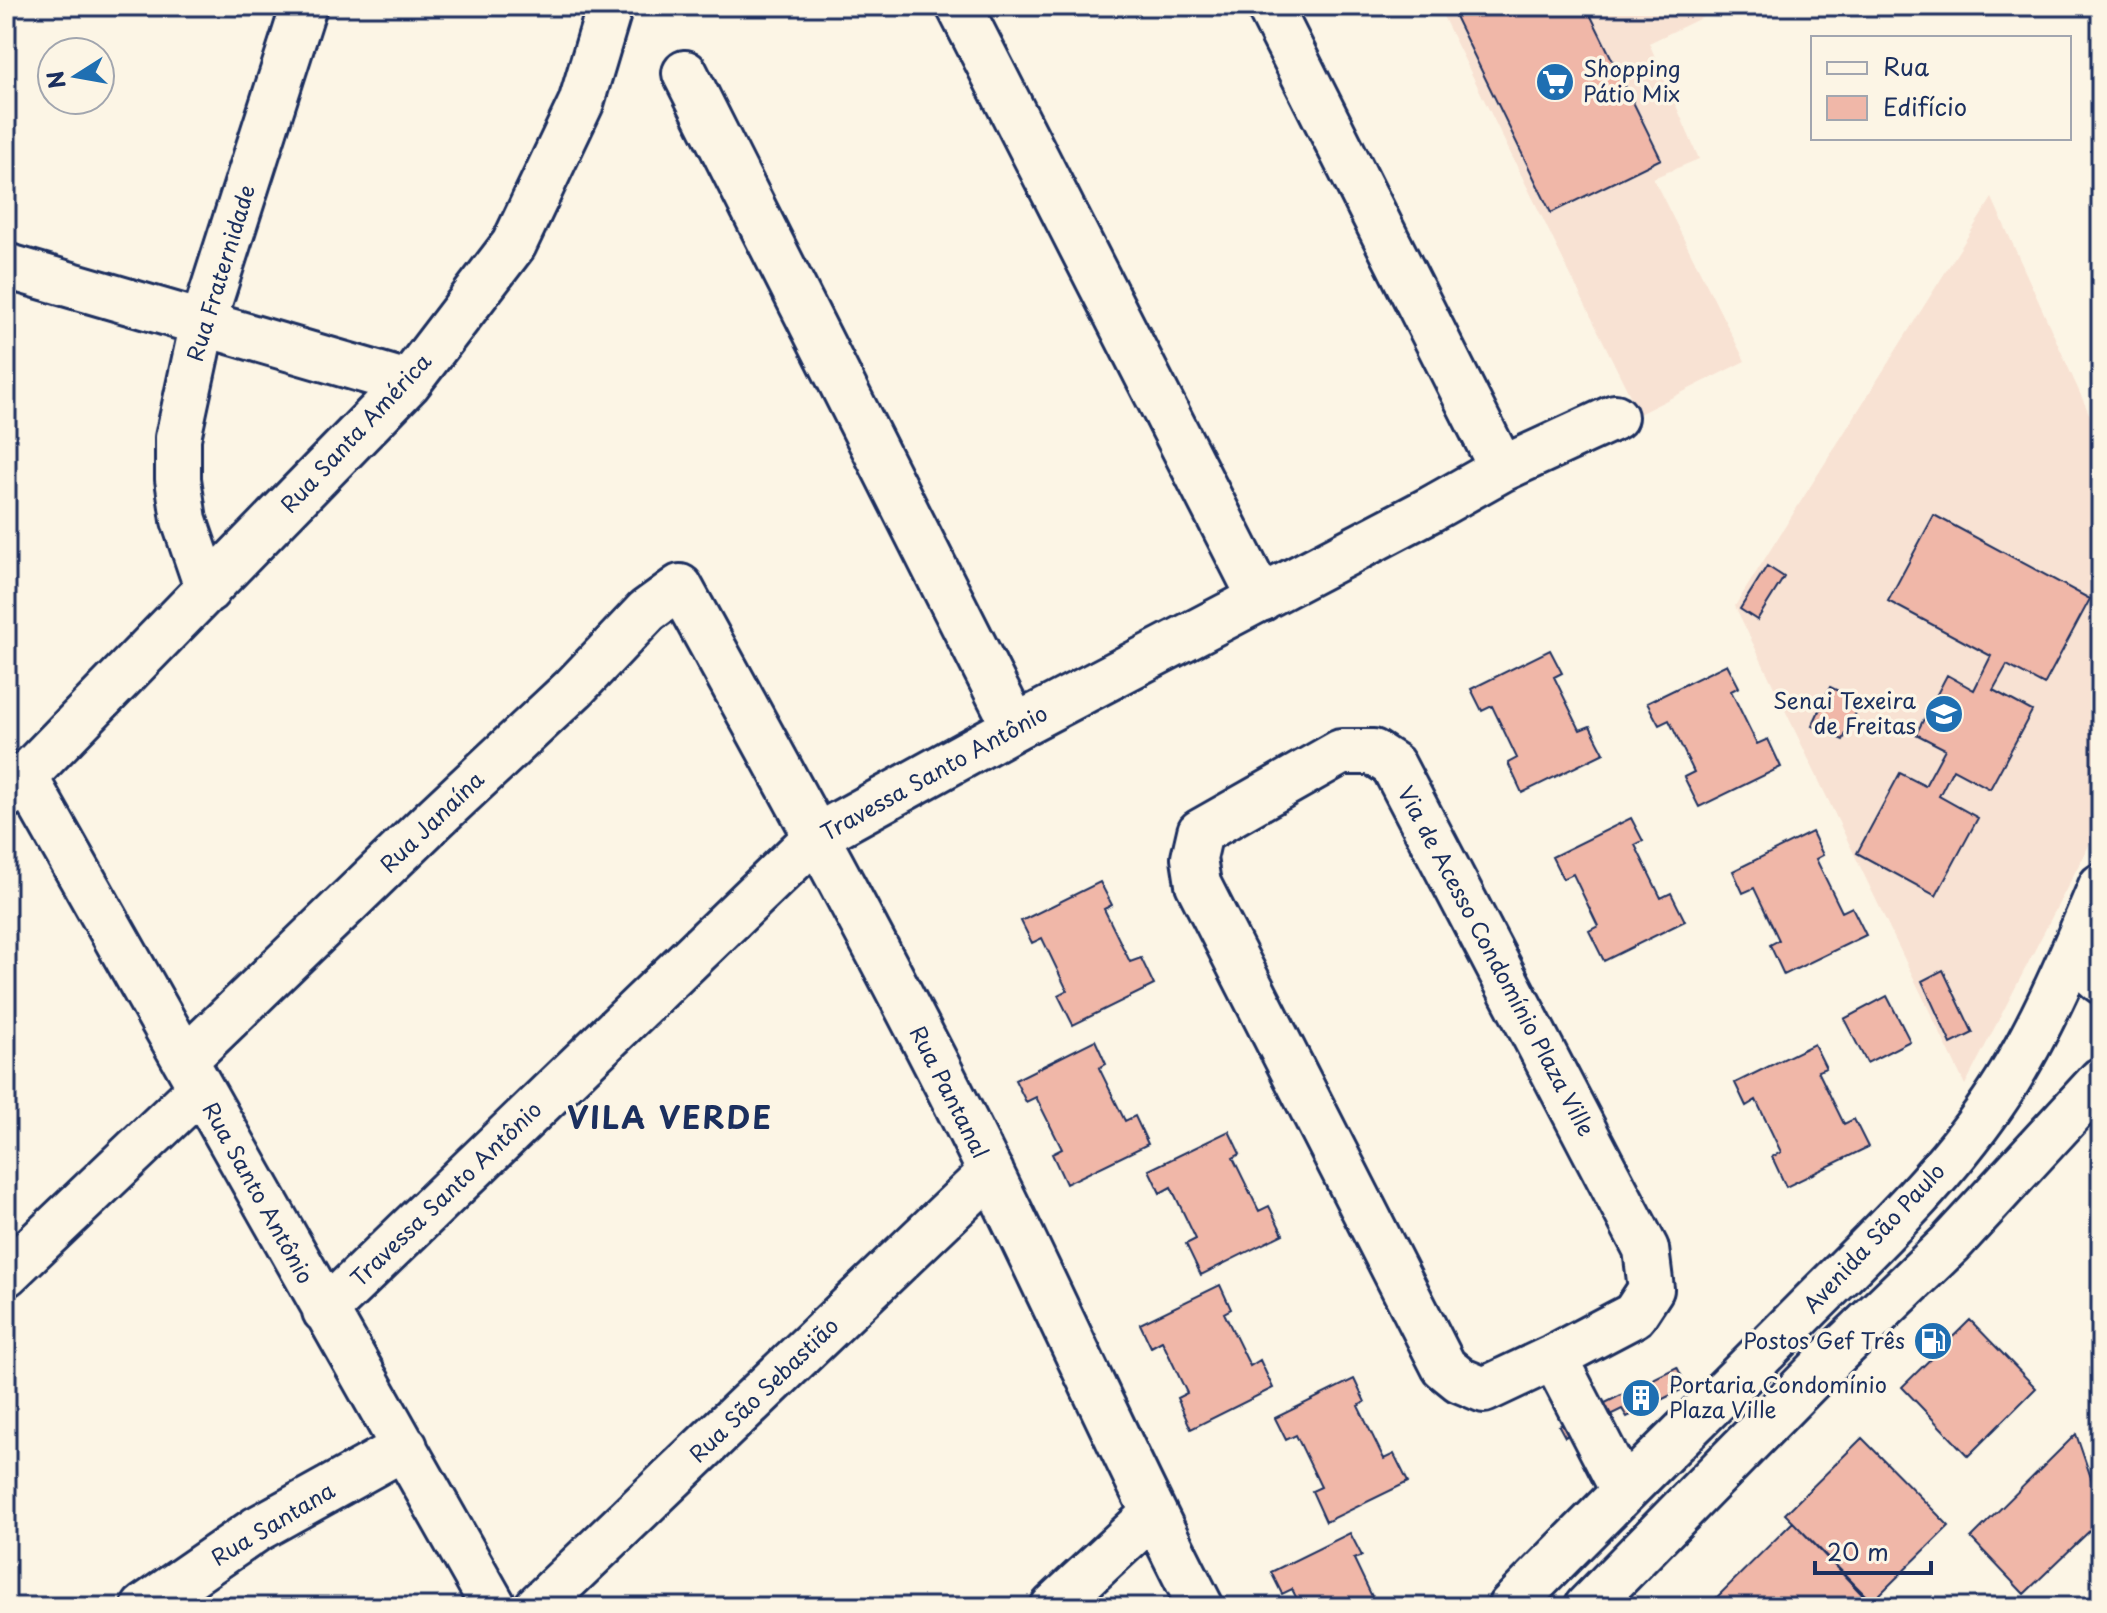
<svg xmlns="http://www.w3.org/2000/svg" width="2107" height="1613" font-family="'Playpen Sans',sans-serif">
<rect width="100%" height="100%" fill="#fcf5e5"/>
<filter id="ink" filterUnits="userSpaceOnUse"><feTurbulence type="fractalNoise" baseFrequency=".0125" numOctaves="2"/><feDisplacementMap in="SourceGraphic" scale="16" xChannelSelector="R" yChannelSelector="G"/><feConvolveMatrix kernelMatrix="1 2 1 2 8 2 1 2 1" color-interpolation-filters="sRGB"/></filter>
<g filter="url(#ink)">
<path fill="#f8e2d3" d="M 1438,6 L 1726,6 L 1649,43 L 1699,159 L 1653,178 L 1745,361 L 1639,414 Z
M 1992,198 L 2101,440 L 2101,822 L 1965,1085 L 1735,606 Z"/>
<path fill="#f0b7a8" stroke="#1b2f5e" stroke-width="2" d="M 1450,6 L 1586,6 L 1661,159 L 1551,213 Z
M 1934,515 L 2090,599 L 2044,685 L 2007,665 L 1993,690 L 2032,711 L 1990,789 L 1953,769 L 1939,796 L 1978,818 L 1936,896 L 1857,853 L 1900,773 L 1925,786 L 1945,749 L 1916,734 L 1947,675 L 1974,690 L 1991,656 L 1888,601 Z
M 1767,566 L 1784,577 L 1757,620 L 1740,609 Z
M 1550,650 L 1562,673 L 1554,677 L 1580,730 L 1590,726 L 1604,753 L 1522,793 L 1508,763 L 1517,758 L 1492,706 L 1482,711 L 1471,689 Z
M 1727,664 L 1739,687 L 1731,691 L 1757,744 L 1768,739 L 1781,767 L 1699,807 L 1684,777 L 1694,772 L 1669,720 L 1659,725 L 1647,703 Z
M 1830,687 L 1861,702 L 1843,740 L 1812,726 Z
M 1631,818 L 1643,841 L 1635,845 L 1661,898 L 1671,893 L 1685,921 L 1604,961 L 1589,931 L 1598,926 L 1573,874 L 1563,879 L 1552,857 Z
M 1812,832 L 1823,855 L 1816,859 L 1842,912 L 1852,907 L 1866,935 L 1784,975 L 1770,945 L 1779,940 L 1754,888 L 1743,893 L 1733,871 Z
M 1100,882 L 1112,905 L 1104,909 L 1130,962 L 1141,958 L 1154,985 L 1073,1025 L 1058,995 L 1067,990 L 1042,938 L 1032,943 L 1021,921 Z
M 1943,970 L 1973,1033 L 1951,1044 L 1922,981 Z
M 1887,996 L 1910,1041 L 1867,1063 L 1844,1019 Z
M 1095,1040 L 1106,1064 L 1099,1068 L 1125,1121 L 1135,1116 L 1148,1144 L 1066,1184 L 1052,1154 L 1062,1149 L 1036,1097 L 1026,1102 L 1015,1080 Z
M 1814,1044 L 1826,1068 L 1818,1071 L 1844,1124 L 1854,1119 L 1868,1147 L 1786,1187 L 1772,1157 L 1781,1152 L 1756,1100 L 1746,1106 L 1735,1083 Z
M 1229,1131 L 1240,1154 L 1233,1158 L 1259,1211 L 1269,1206 L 1283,1234 L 1201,1275 L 1186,1244 L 1196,1239 L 1171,1187 L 1160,1193 L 1149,1170 Z
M 1220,1285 L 1231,1309 L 1224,1313 L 1250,1366 L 1260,1360 L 1273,1388 L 1191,1429 L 1177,1398 L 1187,1393 L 1162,1341 L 1151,1347 L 1140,1324 Z
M 1970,1320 L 2036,1388 L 1968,1456 L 1902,1387 Z
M 1677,1367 L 1687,1387 L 1627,1417 L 1622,1409 L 1565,1437 L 1559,1426 Z
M 1354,1379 L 1365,1402 L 1358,1406 L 1384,1459 L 1394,1454 L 1408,1482 L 1326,1522 L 1312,1491 L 1321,1487 L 1296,1435 L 1286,1440 L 1275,1418 Z
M 2076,1434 L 2101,1507 L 2101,1520 L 2024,1594 L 1971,1538 Z
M 1862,1438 L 1949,1526 L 1872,1602 L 1785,1514 Z
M 1793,1522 L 1874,1607 L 1707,1607 Z
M 1350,1533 L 1362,1556 L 1354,1559 L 1377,1607 L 1301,1607 L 1292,1589 L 1282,1594 L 1271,1572 Z"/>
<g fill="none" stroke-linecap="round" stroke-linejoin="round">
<defs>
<path id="minor" d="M 959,6 L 1261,599
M 1269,6 L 1502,469
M 685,73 L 1015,727
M 6,266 L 408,383
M 208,590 L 184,520 L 178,479 L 178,438 L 203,322 L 304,6
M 1341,752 L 1373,752 L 1393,765 L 1646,1249 L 1651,1289 L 1634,1315 L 1554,1357 L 1484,1390 L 1460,1380 L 1444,1367 L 1198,884 L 1194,858 L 1200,832 Z
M 25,777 L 494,1607
M 6,796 L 408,383 L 514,244 L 581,103 L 610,6
M 2075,948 L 2084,966 L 2101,981
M 185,1060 L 432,821 L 574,688 L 647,611 L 680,587 C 786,780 893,974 991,1173 C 1062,1317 1127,1464 1201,1607
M 6,1274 L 200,1089
M 325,1311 L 817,836 L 1015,727 L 1431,509 L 1502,469 L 1615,417
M 1554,1357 L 1623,1490
M 144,1607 L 257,1529 L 405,1447
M 537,1607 L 991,1172
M 1053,1607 L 1153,1514
M 1510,1607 C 1609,1505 1710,1407 1810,1306 C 1874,1242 1942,1178 1993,1103 C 2036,1041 2072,956 2101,886
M 1587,1607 L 1823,1366 L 1950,1244 L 2101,1080"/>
</defs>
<use href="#minor" stroke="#1b2f5e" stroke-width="50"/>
<use href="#minor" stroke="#fcf5e5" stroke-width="44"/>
</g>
</g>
<defs>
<symbol id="supermarket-disc" viewBox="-11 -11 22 22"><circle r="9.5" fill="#1f6fb2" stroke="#fcf5e5"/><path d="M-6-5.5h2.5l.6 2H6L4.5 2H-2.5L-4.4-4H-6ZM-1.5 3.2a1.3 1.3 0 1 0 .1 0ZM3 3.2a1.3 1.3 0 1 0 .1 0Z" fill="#fff"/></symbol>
<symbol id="university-disc" viewBox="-11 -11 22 22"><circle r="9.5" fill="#1f6fb2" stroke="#fcf5e5"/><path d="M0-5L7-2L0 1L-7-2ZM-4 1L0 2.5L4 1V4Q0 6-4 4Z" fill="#fff"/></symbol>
<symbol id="fuel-disc" viewBox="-11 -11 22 22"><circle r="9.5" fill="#1f6fb2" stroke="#fcf5e5"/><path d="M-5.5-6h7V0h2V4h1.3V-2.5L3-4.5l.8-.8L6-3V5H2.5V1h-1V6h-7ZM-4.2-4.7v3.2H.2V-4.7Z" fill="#fff"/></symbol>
<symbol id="building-disc" viewBox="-11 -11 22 22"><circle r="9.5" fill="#1f6fb2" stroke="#fcf5e5"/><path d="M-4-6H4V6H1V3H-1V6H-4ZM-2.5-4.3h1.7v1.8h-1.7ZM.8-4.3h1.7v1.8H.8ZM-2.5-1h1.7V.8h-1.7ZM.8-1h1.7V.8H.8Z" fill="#fff"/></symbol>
</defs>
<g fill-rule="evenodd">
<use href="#supermarket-disc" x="1533" y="60" width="44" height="44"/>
<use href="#university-disc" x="1922" y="692" width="44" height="44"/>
<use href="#fuel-disc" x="1911" y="1319" width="44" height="44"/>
<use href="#building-disc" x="1619" y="1376" width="44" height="44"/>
</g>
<g text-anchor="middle" stroke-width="7" stroke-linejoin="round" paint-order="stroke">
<g font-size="22" fill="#1b2f5e" stroke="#fcf5e5" text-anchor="start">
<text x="1583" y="77">Shopping<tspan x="1583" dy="25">Pátio Mix</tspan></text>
<text x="1916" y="709" text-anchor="end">Senai Texeira<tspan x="1916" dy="25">de Freitas</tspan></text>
<text x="1905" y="1349" text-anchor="end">Postos Gef Três</text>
<text x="1669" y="1393">Portaria Condomínio<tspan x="1669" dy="25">Plaza Ville</tspan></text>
</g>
<g font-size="22" fill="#1b2f5e" stroke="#fcf5e5">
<text transform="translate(221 273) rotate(-73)" y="8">Rua Fraternidade</text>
<text transform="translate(356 433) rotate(-47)" y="8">Rua Santa América</text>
<text transform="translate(934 773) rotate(-29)" y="8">Travessa Santo Antônio</text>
<text transform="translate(432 822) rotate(-44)" y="8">Rua Janaína</text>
<text transform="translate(1496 961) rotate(62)" y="8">Via de Acesso Condomínio Plaza Ville</text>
<text transform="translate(949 1092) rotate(63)" y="8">Rua Pantanal</text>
<text transform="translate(258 1193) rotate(61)" y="8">Rua Santo Antônio</text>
<text transform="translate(446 1194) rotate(-44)" y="8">Travessa Santo Antônio</text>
<text transform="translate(1874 1238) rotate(-47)" y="8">Avenida São Paulo</text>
<text transform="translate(764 1390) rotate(-44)" y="8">Rua São Sebastião</text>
<text transform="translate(273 1524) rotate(-31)" y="8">Rua Santana</text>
</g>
<g font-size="30" font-weight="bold" letter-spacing="2" fill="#1b2f5e" stroke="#fcf5e5">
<text x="670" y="1129">VILA VERDE</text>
</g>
</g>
<rect width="2107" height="1613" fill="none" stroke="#fcf5e5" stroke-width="32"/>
<rect x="16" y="16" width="2075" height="1581" fill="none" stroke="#1b2f5e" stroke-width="3" filter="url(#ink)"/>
<rect x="1811" y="36" width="260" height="104" fill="#fcf5e5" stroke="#a2a6af" stroke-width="2"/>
<rect x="1827" y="62" width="40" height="12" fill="#fcf5e5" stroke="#a2a6af" stroke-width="2"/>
<text x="1883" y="76" font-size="24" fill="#1b2f5e">Rua</text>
<rect x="1827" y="96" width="40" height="24" fill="#f0b7a8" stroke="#a2a6af" stroke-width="2"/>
<text x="1883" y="116" font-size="24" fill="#1b2f5e">Edifício</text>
<g transform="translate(76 76) rotate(259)"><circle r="38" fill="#fcf5e5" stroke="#a2a6af" stroke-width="2"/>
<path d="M0-6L14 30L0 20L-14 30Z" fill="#1f6fb2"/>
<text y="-12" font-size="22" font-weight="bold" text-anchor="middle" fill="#1b2f5e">N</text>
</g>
<path d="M1815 1561v12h116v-12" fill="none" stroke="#1b2f5e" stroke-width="4"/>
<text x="1827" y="1561" font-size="24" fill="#1b2f5e" stroke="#fcf5e5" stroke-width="6" paint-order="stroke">20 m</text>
</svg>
